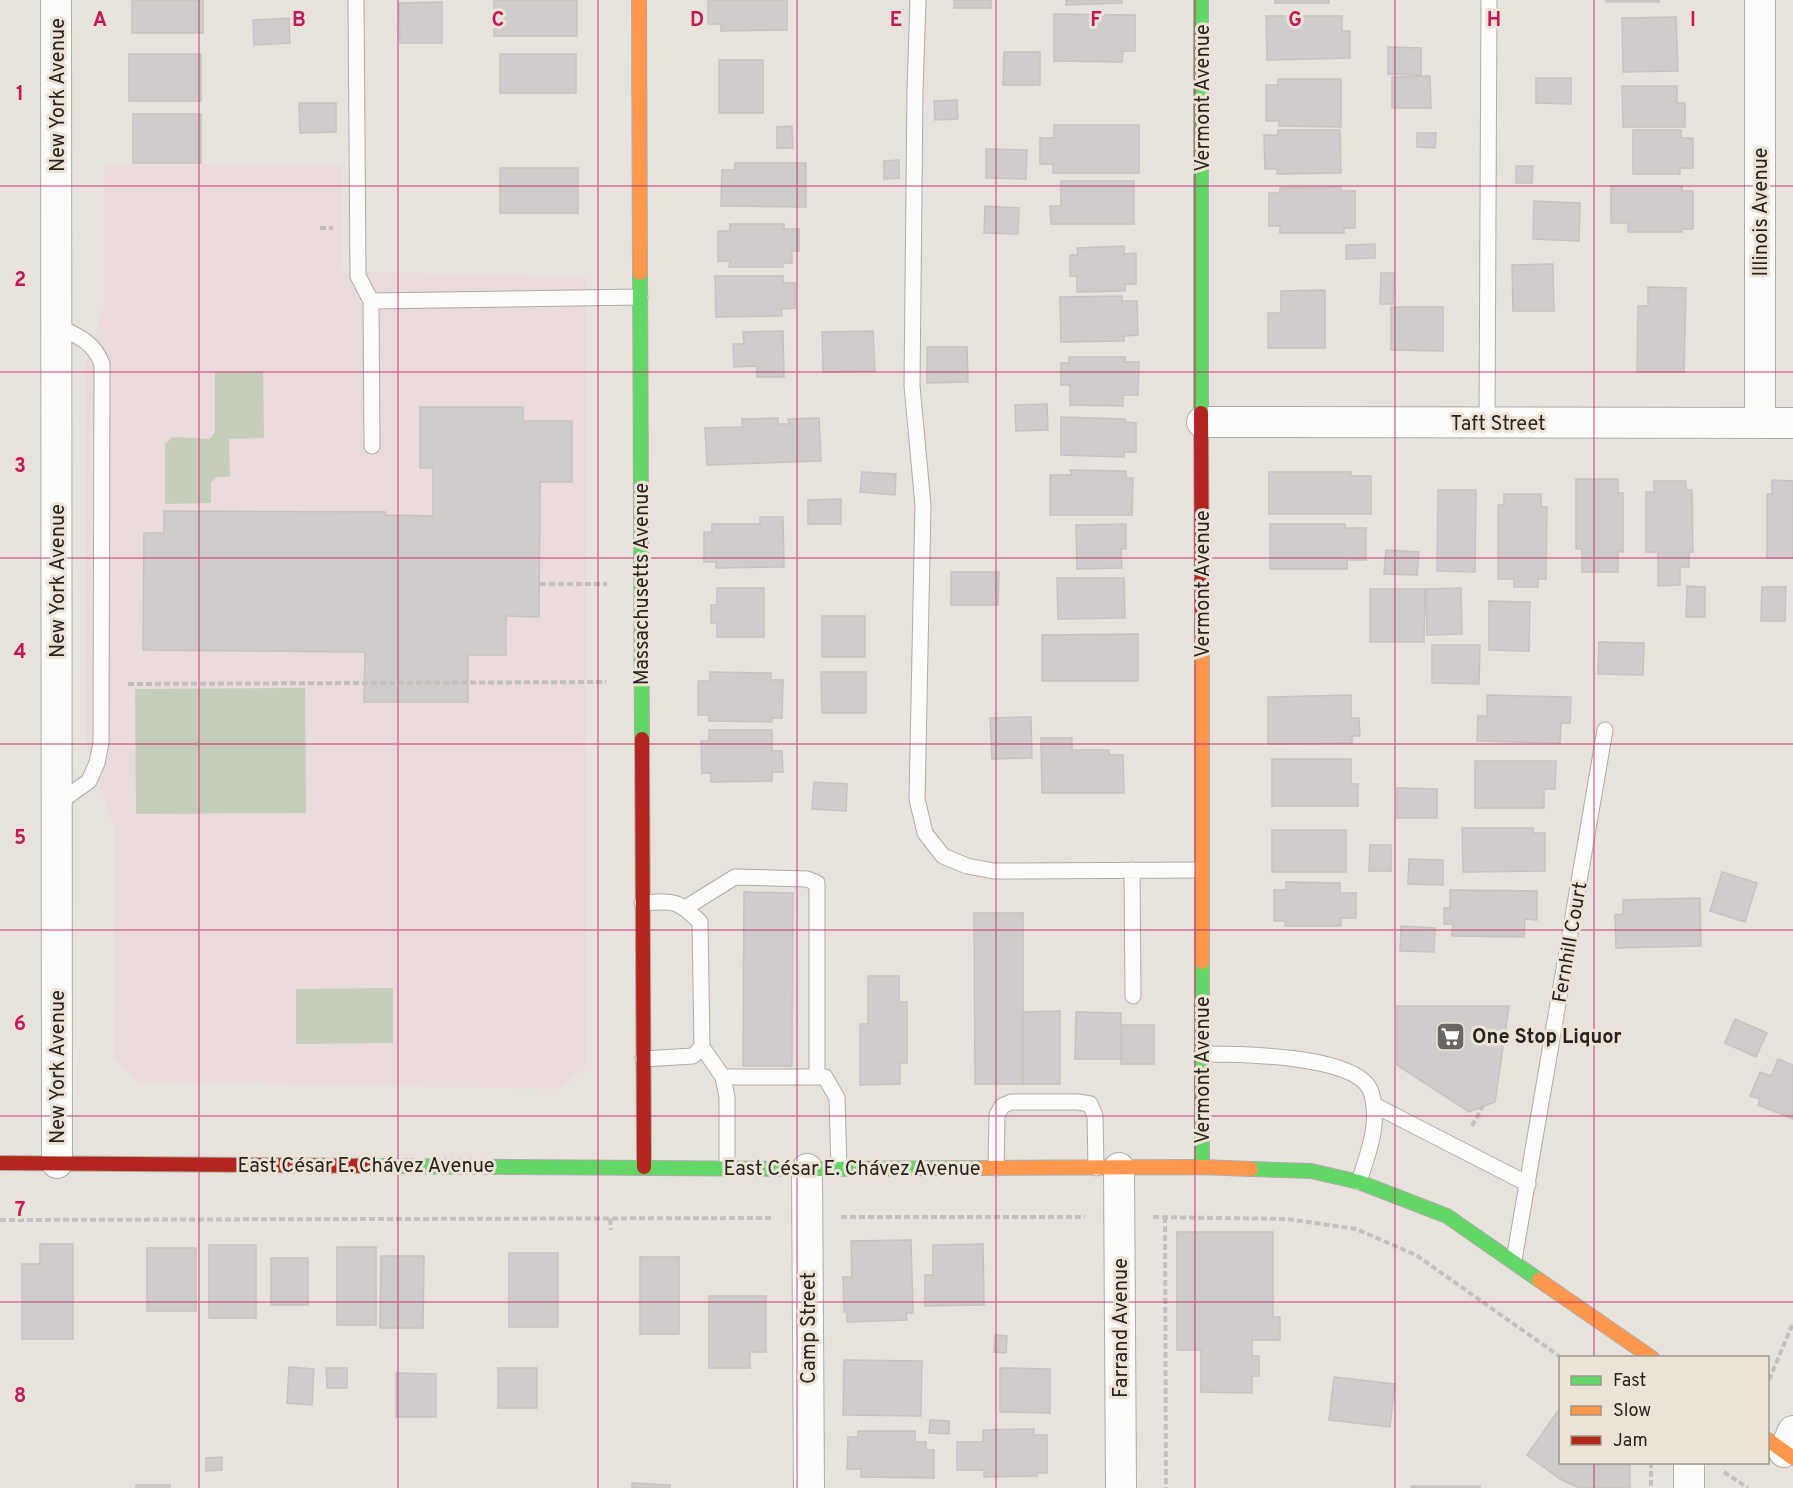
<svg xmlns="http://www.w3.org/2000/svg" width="1793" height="1488" font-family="Overpass,sans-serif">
<rect width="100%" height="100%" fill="#e7e2dc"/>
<path fill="#eadadb" d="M 342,164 L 341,271 L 586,277 L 586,1067 L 560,1089 L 137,1082 L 113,1057 L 115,831 L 87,747 L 85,369 L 104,306 L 104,166 Z"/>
<path fill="#c5cebb" d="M 263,371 L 264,438 L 229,439 L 230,477 L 217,477 L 211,482 L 211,503 L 165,504 L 165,444 L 173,437 L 210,439 L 215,432 L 215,372 Z
M 305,688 L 306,813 L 136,814 L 135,689 Z
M 393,988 L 393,1043 L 296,1044 L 296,989 Z"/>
<path fill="#d0cccb" stroke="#c6c2c1" stroke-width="1.5" d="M 132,0 L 203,0 L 203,33 L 132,33 Z
M 494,0 L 577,0 L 577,36 L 494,36 Z
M 708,0 L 787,0 L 787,30 L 721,31 L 721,24 L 708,24 Z
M 954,0 L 991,0 L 991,8 L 954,8 Z
M 1066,0 L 1122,0 L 1122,3 L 1066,5 Z
M 1275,0 L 1329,0 L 1329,3 L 1275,3 Z
M 1606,0 L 1659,0 L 1659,2 L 1606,2 Z
M 442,2 L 442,43 L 400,43 L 399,3 Z
M 1054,14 L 1135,15 L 1135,51 L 1123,51 L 1122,62 L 1054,61 Z
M 1266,16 L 1342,16 L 1342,31 L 1350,31 L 1350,58 L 1267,60 Z
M 1676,17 L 1678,71 L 1623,72 L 1622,18 Z
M 289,18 L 290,43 L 254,45 L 253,20 Z
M 1388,47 L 1421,48 L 1421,75 L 1388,74 Z
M 1004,52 L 1040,52 L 1040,85 L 1003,85 Z
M 129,54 L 201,54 L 201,101 L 129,101 Z
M 500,54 L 576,54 L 576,93 L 500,93 Z
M 719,60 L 763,60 L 763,113 L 719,113 Z
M 1430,76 L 1431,108 L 1392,108 L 1392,77 Z
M 1536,78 L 1571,78 L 1571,104 L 1536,103 Z
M 1278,79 L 1341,79 L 1341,127 L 1279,126 L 1279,121 L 1266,121 L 1266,85 L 1278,85 Z
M 1622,86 L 1677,86 L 1677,103 L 1685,103 L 1685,127 L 1623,127 Z
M 957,100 L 958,119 L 935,120 L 934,101 Z
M 299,103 L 336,103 L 336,132 L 300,133 Z
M 133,114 L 201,114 L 201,163 L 133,163 Z
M 1054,125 L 1139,125 L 1139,173 L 1053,173 L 1053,164 L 1040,164 L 1040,138 L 1054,138 Z
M 792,126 L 793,148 L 777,148 L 777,127 Z
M 1278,130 L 1340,130 L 1341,173 L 1277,174 L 1277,169 L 1265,169 L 1264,135 L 1278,135 Z
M 1633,130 L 1681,130 L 1681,138 L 1693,138 L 1693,168 L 1680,168 L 1680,174 L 1633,174 Z
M 1417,133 L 1436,133 L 1435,148 L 1417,147 Z
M 986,149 L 1027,150 L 1026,179 L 986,178 Z
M 899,160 L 899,178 L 884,179 L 884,161 Z
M 735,163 L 806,163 L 806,207 L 721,206 L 722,170 L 735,170 Z
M 1516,166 L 1533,166 L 1532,183 L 1516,183 Z
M 500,168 L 578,168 L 578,213 L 500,213 Z
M 1061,181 L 1134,181 L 1134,224 L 1051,224 L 1050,206 L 1061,206 Z
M 1611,186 L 1682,186 L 1682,191 L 1693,191 L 1693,229 L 1682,229 L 1682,232 L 1628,232 L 1628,223 L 1611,223 Z
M 1341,187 L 1341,191 L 1355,191 L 1355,228 L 1344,228 L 1344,233 L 1280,233 L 1280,226 L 1269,226 L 1269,193 L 1280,193 L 1280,188 Z
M 1534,201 L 1580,203 L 1579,241 L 1533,239 Z
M 985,206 L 1019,208 L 1018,234 L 984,233 Z
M 730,224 L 784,224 L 784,229 L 799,229 L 799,251 L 792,251 L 792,263 L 783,263 L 783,267 L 729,267 L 730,261 L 718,261 L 718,231 L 730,231 Z
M 1375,244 L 1375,258 L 1346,259 L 1346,245 Z
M 1124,246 L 1124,254 L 1136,253 L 1136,284 L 1125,284 L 1125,291 L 1077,292 L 1077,276 L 1070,276 L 1070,255 L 1078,255 L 1077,248 Z
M 1553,264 L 1554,311 L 1513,311 L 1512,265 Z
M 1381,273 L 1394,273 L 1393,304 L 1380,304 Z
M 715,276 L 783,276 L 783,283 L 795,283 L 795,308 L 781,309 L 782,316 L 716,317 Z
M 1648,287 L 1686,288 L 1684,372 L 1637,372 L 1638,306 L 1648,306 Z
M 1325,290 L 1325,348 L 1268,348 L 1268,313 L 1281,313 L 1281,291 Z
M 1122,296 L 1122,301 L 1137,301 L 1138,335 L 1124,336 L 1124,341 L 1061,342 L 1060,297 Z
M 1391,307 L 1443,307 L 1443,351 L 1391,350 Z
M 783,331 L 784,377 L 757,377 L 757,366 L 734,367 L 733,344 L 744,344 L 743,332 Z
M 873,331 L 875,371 L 823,372 L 822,332 Z
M 927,347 L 967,347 L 968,382 L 927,383 Z
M 1069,357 L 1125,357 L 1125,362 L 1139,362 L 1138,395 L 1123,395 L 1123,406 L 1070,405 L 1070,385 L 1061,385 L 1061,363 L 1069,363 Z
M 1047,404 L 1048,430 L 1016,431 L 1015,405 Z
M 420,407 L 523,407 L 523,421 L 572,421 L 572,482 L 540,482 L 539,617 L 506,616 L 506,655 L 468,655 L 468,702 L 364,702 L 365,652 L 143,650 L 144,533 L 164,533 L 164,511 L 385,512 L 385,515 L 433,516 L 433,468 L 420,468 Z
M 1061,417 L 1125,419 L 1125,422 L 1136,423 L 1136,452 L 1124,452 L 1124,457 L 1061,455 Z
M 778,418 L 778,424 L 789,424 L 788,419 L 819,418 L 821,461 L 707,465 L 705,428 L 742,427 L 742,419 Z
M 1070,470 L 1126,471 L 1126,478 L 1133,478 L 1132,515 L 1050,515 L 1050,475 L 1072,475 Z
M 862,472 L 896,474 L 895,495 L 860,492 Z
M 1269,472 L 1351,472 L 1351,476 L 1371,476 L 1371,514 L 1269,514 Z
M 1576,479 L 1618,479 L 1618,493 L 1623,493 L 1623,552 L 1618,551 L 1618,572 L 1582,572 L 1582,549 L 1576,549 Z
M 1772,480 L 1793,481 L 1793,558 L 1767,558 L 1767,494 L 1772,494 Z
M 1654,481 L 1686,481 L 1686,490 L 1692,490 L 1693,552 L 1689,552 L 1689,567 L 1680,567 L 1680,585 L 1658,586 L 1658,552 L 1646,552 L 1646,492 L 1654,492 Z
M 1438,490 L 1476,490 L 1475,572 L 1437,571 Z
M 1504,494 L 1541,494 L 1541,507 L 1547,507 L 1546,579 L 1538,579 L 1538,587 L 1514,587 L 1514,579 L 1498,579 L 1498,505 L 1504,505 Z
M 841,499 L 841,524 L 808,524 L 808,500 Z
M 760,517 L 783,517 L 784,567 L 716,568 L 716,562 L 704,562 L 704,532 L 712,532 L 712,524 L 760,524 Z
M 1126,524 L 1126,549 L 1121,549 L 1122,568 L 1077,569 L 1076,525 Z
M 1270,524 L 1345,524 L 1345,528 L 1366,528 L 1366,560 L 1347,560 L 1347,569 L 1270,569 Z
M 1386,550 L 1419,552 L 1417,575 L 1384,574 Z
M 951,572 L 999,572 L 998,605 L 951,605 Z
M 1057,578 L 1124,578 L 1125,618 L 1058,619 Z
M 1687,586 L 1705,587 L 1705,617 L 1686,617 Z
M 1762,587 L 1786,587 L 1785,621 L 1761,621 Z
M 717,588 L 764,588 L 764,637 L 717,637 L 717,623 L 711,623 L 711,605 L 717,605 Z
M 1461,588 L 1462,634 L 1427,635 L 1426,589 Z
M 1370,589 L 1425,589 L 1424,642 L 1370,642 Z
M 1489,601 L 1530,602 L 1529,651 L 1489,650 Z
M 822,616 L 865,616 L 865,657 L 822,657 Z
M 1138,634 L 1138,681 L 1042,681 L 1042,635 Z
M 1599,642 L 1644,643 L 1643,675 L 1598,674 Z
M 1432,645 L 1480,645 L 1479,684 L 1432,683 Z
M 710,672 L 771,673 L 771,680 L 783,680 L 782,718 L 772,718 L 772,722 L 709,721 L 709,715 L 698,715 L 698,681 L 710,681 Z
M 821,672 L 866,672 L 866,713 L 822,713 Z
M 1351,695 L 1351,718 L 1359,718 L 1360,736 L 1352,736 L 1352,743 L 1268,744 L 1268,697 Z
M 1487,695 L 1571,697 L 1570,723 L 1561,723 L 1560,743 L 1477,741 L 1478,716 L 1487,716 Z
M 1031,717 L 1032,758 L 992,759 L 990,718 Z
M 709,730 L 772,730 L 772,751 L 782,751 L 783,772 L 772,772 L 772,781 L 711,782 L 711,773 L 702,773 L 701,741 L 709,741 Z
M 1041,738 L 1072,738 L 1072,750 L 1109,750 L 1109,755 L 1123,755 L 1124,793 L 1042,793 Z
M 1272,759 L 1351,759 L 1351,784 L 1358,784 L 1358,806 L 1272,806 Z
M 1475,761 L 1556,761 L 1555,789 L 1544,789 L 1544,808 L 1475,808 Z
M 814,782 L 847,784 L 846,811 L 812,809 Z
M 1397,788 L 1437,789 L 1437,818 L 1397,818 Z
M 1462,828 L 1533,828 L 1533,833 L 1545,833 L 1545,871 L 1463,872 Z
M 1272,830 L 1346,830 L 1346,872 L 1272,872 Z
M 1370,845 L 1391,845 L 1391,871 L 1369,871 Z
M 1409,859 L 1443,860 L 1443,885 L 1408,884 Z
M 1722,872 L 1757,883 L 1745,922 L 1710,911 Z
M 1286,882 L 1340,883 L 1340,893 L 1356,893 L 1356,918 L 1341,918 L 1341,926 L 1285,926 L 1285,921 L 1274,921 L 1274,890 L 1286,890 Z
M 1450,890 L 1537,891 L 1537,920 L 1525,919 L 1524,937 L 1452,936 L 1453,924 L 1444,924 L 1444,908 L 1450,908 Z
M 744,892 L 793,893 L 792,1066 L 743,1066 Z
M 1700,898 L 1701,946 L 1616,948 L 1615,915 L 1623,914 L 1623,900 Z
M 974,913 L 1023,913 L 1023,1084 L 975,1084 Z
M 1401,926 L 1435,928 L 1434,952 L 1400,951 Z
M 868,976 L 899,976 L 899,1002 L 907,1002 L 907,1063 L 900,1063 L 900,1084 L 860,1085 L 860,1024 L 868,1024 Z
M 1397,1006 L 1509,1006 L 1495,1102 L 1469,1112 L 1397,1065 Z
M 1060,1011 L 1060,1084 L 1023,1084 L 1023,1012 Z
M 1076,1012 L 1121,1013 L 1121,1059 L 1075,1059 Z
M 1735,1019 L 1767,1033 L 1756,1057 L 1725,1043 Z
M 1121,1025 L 1154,1025 L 1154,1064 L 1121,1064 Z
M 1778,1059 L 1793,1065 L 1793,1119 L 1758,1105 L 1760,1099 L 1750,1096 L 1760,1072 L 1771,1076 Z
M 1177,1232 L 1273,1232 L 1273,1317 L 1280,1317 L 1280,1340 L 1252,1340 L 1252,1356 L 1259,1356 L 1259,1376 L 1252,1376 L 1252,1393 L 1201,1392 L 1201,1350 L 1177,1350 Z
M 911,1240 L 913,1313 L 906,1313 L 907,1320 L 847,1322 L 847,1312 L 844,1312 L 843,1277 L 852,1277 L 851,1241 Z
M 40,1244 L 73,1244 L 73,1339 L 22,1339 L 22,1264 L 40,1264 Z
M 983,1244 L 984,1305 L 925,1306 L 925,1275 L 933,1275 L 933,1245 Z
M 209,1245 L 256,1245 L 256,1318 L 209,1318 Z
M 337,1247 L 376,1247 L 376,1325 L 337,1325 Z
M 147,1248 L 196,1248 L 196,1311 L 147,1311 Z
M 509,1253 L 558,1253 L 558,1327 L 509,1327 Z
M 381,1256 L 424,1256 L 423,1328 L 380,1328 Z
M 640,1257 L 679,1257 L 679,1334 L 640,1334 Z
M 271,1258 L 308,1258 L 308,1305 L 271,1305 Z
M 709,1296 L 766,1296 L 766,1352 L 750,1352 L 750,1368 L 709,1368 Z
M 995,1335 L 1007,1336 L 1006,1353 L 994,1352 Z
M 844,1360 L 922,1361 L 921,1416 L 843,1415 Z
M 289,1367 L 314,1369 L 312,1405 L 287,1403 Z
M 326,1368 L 347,1368 L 347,1388 L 327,1388 Z
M 498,1368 L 537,1368 L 537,1408 L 498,1408 Z
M 1000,1368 L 1050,1369 L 1050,1413 L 1000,1412 Z
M 396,1373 L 436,1374 L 436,1417 L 396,1417 Z
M 1334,1377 L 1395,1384 L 1390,1427 L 1329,1420 Z
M 1560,1408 L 1560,1462 L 1630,1462 L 1630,1488 L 1579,1488 L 1560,1479 L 1527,1455 Z
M 930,1420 L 949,1421 L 949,1434 L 929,1433 Z
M 1034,1429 L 1034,1435 L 1047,1435 L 1047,1473 L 1037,1473 L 1037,1476 L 984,1477 L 984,1470 L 957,1470 L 957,1442 L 983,1442 L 983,1430 Z
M 858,1431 L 915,1431 L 915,1442 L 926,1442 L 926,1450 L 934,1450 L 934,1478 L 861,1477 L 861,1469 L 847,1469 L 848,1437 L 858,1437 Z
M 222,1457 L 222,1470 L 206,1471 L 206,1458 Z
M 632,1483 L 670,1485 L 670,1488 L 632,1488 Z
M 136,1485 L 170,1485 L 170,1488 L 136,1488 Z
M 1411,1486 L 1480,1486 L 1480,1488 L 1411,1488 Z"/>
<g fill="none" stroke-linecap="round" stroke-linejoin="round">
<defs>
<path id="lane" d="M 356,0 L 358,276 L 371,301
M 918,0 L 915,90 L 912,386 L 923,505 L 917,799 L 925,833 L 943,856 L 967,866 L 994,871 L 1201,870
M 1487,423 L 1489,0
M 372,446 L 371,301 L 640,297
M 57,804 L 89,781 L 97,763 L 101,743 L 102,364 C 94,342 78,336 57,326
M 1132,870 L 1133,996
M 642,903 C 673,901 677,899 700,922 L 702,1047 L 693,1056 L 643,1059
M 685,908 L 735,877 L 807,879 L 817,883 L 817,1077
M 702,1047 L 723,1077 L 727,1097 L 727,1168
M 1202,1054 C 1235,1054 1359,1054 1371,1092 C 1381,1122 1368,1153 1359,1182
M 723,1077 L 825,1077 L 837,1098 L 839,1169
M 1374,1105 L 1528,1184
M 996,1168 L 997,1115 L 1002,1106 L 1011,1102 L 1078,1102 L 1090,1104 L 1095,1116 L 1096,1168
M 1514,1260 L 1605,730"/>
<path id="street" d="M 56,0 L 57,1163
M 1202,422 L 1793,423
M 1760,423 L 1760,0
M 1119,1168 L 1121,1488
M 807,1169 L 809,1488
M 1784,1452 L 1793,1431
M 1689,1462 L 1689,1488"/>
<path id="fast" d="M 1201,0 L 1201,413
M 640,273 L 642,739
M 1202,962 L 1202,1167
M 374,1166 L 807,1169 L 982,1168
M 1251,1169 L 1311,1171 L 1359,1182 L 1447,1216 L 1539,1280"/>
<path id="slow" d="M 639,0 L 640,273
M 1202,610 L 1202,962
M 982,1168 L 1202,1167 L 1251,1169
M 1539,1280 L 1652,1358
M 1768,1440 L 1793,1458"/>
<path id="jam" d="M 1201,413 L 1202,610
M 642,739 L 644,1167
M 0,1163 L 374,1166"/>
</defs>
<use href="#lane" stroke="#afaca7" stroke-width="17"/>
<use href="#street" stroke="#afaca7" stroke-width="32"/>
<use href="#fast" stroke="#afaca7" stroke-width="16"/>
<use href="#slow" stroke="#afaca7" stroke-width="16"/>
<use href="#jam" stroke="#afaca7" stroke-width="16"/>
<path stroke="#c3c1bf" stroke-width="4" stroke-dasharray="6 3" stroke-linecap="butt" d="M 320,228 L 333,228
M 540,584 L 607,584
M 128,684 L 606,682
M 1472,1126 L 1483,1106
M 841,1217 L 1085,1217
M 1153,1217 L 1287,1219 L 1356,1229 L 1416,1255 L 1562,1358
M 1165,1217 L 1166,1488
M 610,1219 L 611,1230
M 0,1220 L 773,1218
M 1769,1380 L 1793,1323
M 1651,1462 L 1651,1488
M 1724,1472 L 1748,1488"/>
<use href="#lane" stroke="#fbfbfa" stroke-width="15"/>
<use href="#street" stroke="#fbfbfa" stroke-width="30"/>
<use href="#fast" stroke="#63d668" stroke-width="14"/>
<use href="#slow" stroke="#ff974d" stroke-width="14"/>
<use href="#jam" stroke="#b3261e" stroke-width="14"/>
</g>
<path fill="none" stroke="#c2185b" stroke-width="1.5" stroke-opacity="0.55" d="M 199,0 L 199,1488M 398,0 L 398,1488M 598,0 L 598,1488M 797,0 L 797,1488M 996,0 L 996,1488M 1195,0 L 1195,1488M 1395,0 L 1395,1488M 1594,0 L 1594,1358M 0,186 L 1793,186M 0,372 L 1793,372M 0,558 L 1793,558M 0,744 L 1793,744M 0,930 L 1793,930M 0,1116 L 1793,1116M 0,1302 L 1793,1302M 1594,1462 L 1594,1488"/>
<defs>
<symbol id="supermarket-square" viewBox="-11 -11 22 22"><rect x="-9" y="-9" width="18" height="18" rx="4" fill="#6a6662" stroke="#ece3d7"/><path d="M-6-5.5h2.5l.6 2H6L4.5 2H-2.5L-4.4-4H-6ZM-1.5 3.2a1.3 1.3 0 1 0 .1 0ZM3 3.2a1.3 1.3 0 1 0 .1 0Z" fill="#fff"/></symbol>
</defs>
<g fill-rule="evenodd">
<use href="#supermarket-square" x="1434" y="1020" width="33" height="33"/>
</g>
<g text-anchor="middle" stroke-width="6" stroke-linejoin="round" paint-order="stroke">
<g font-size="20" fill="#272420" stroke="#ece3d7">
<text transform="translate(57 95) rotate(-90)" y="7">New York Avenue</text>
<text transform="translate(1202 98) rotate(-90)" y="7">Vermont Avenue</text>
<text transform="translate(1760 212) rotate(-90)" y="7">Illinois Avenue</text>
<text x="1498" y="430">Taft Street</text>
<text transform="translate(57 581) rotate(-90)" y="7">New York Avenue</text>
<text transform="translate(641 584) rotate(-90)" y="7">Massachusetts Avenue</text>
<text transform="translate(1202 584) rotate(-90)" y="7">Vermont Avenue</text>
<text transform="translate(1569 942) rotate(-80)" y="7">Fernhill Court</text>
<text transform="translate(57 1067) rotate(-90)" y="7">New York Avenue</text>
<text transform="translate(1202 1070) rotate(-90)" y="7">Vermont Avenue</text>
<text x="366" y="1172">East César E. Chávez Avenue</text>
<text x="852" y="1175">East César E. Chávez Avenue</text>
<text transform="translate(808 1328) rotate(-90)" y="7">Camp Street</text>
<text transform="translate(1120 1328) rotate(-90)" y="7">Farrand Avenue</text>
</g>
<g font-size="20" font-weight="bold" fill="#272420" stroke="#ece3d7" text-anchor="start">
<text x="1472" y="1043">One Stop Liquor</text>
</g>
</g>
<g font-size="20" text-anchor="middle" font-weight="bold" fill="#c2185b" stroke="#ece3d7" stroke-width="6" stroke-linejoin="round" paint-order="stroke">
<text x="100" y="26">A</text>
<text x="299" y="26">B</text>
<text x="498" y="26">C</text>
<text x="697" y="26">D</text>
<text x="896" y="26">E</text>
<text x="1096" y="26">F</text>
<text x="1295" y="26">G</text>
<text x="1494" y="26">H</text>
<text x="1693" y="26">I</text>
<text x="20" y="100">1</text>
<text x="20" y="286">2</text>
<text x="20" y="472">3</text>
<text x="20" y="658">4</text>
<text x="20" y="844">5</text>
<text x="20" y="1030">6</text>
<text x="20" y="1216">7</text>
<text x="20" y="1402">8</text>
</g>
<rect x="1559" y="1356" width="210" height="108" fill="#ece3d7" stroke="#9d978e" stroke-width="1.5"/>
<rect x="1571" y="1376" width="30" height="9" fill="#63d668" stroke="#9d978e" stroke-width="1.5"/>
<text x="1613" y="1386" font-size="18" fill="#272420">Fast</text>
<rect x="1571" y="1406" width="30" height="9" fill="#ff974d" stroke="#9d978e" stroke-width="1.5"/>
<text x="1613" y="1416" font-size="18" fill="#272420">Slow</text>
<rect x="1571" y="1436" width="30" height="9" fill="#b3261e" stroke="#9d978e" stroke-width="1.5"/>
<text x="1613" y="1446" font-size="18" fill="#272420">Jam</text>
</svg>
